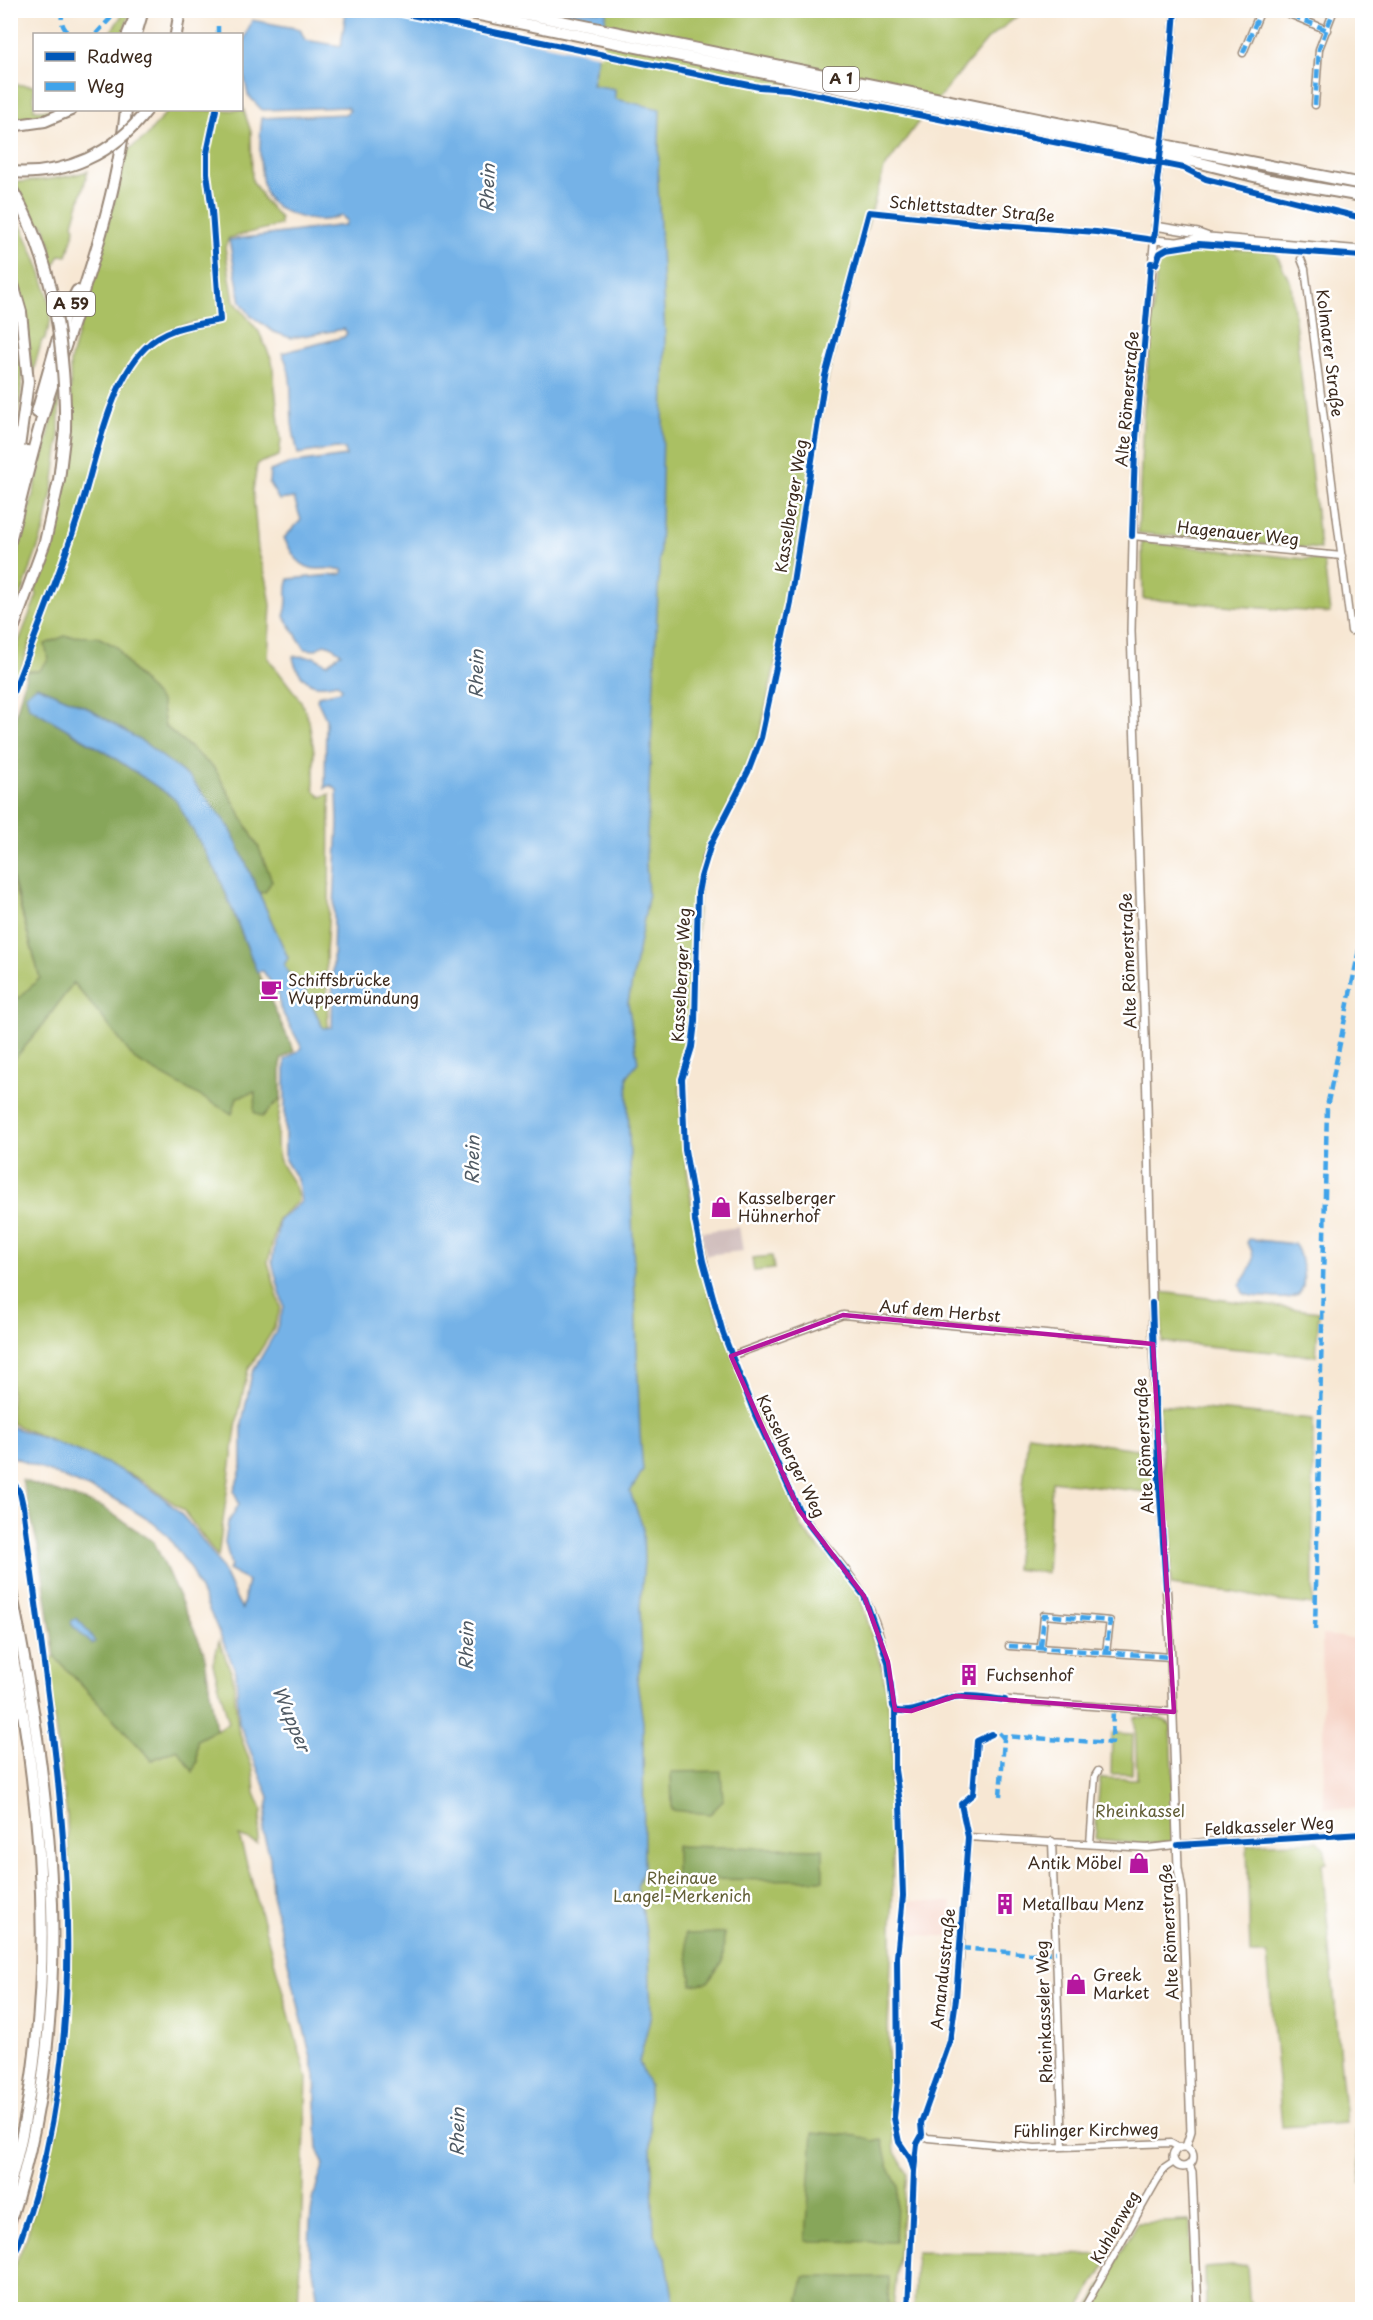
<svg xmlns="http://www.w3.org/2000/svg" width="1373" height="2320" font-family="'Playpen Sans',sans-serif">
<rect width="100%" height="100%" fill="#fff"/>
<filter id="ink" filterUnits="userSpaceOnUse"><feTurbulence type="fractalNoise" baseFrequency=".0167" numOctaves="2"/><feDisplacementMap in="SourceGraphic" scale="12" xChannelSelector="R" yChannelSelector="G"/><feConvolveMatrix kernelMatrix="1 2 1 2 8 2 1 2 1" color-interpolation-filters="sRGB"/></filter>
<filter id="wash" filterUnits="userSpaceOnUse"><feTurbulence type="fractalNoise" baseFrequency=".008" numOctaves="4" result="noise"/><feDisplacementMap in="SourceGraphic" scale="24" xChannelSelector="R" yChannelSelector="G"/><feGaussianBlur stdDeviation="1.35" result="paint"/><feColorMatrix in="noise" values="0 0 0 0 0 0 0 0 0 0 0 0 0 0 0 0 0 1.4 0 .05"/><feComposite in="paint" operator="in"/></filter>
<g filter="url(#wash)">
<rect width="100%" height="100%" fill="#f7e7d3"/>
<path fill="#f6d2c4" d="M 1322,1635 L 1362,1639 L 1362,1809 L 1324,1808 Z
M 907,1901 L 952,1902 L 951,1937 L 908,1934 Z"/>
<path fill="#d1bfbe" d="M 739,1227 L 743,1251 L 706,1255 L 701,1232 Z"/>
<path fill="#aac064" stroke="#727541" stroke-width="1.5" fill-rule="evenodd" d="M 125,11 L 130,11 L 123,34 L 109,34 Z
M 500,11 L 1024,11 L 987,40 L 916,125 L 884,169 L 864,237 L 828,377 L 777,655 L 759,738 L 700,869 L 690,1047 L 680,1075 L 681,1119 L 694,1225 L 711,1298 L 800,1524 L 809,1537 L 853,1585 L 861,1599 L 883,1673 L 889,1708 L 893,1763 L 890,1782 L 893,1830 L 892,1942 L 888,2026 L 889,2089 L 895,2152 L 907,2173 L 893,2309 L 466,2310 Z
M 10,84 L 34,86 L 34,110 L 58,110 L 46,115 L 11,121 Z
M 242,105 L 251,132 L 252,180 L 264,200 L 280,218 L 280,225 L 229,238 L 225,247 L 234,301 L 259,332 L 272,361 L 281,440 L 279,456 L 259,463 L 257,465 L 253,491 L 258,550 L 267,581 L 271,605 L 268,658 L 301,701 L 309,721 L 314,751 L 314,790 L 321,797 L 330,794 L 329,907 L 326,952 L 328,1027 L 323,1028 L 302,984 L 294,983 L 284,965 L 288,958 L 259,893 L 265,892 L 259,848 L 215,769 L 165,726 L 161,702 L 130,667 L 117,647 L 98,637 L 48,660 L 39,671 L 27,671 L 32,638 L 11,695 L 11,662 L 37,595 L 35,589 L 57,520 L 67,466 L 71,430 L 70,362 L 128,150 L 146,137 L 168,110 L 242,110 ZM 214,319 L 214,325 C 184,330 154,335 135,362 C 126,373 122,387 114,399 C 131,346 160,326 214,319 Z
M 88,171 L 73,224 L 75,228 L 67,256 L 60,255 L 53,268 L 49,254 L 51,246 L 43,224 L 39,225 L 14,182 C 40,181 63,179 88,171 Z
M 10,205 C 25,231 50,287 51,316 C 51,323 47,332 45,339 L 42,340 L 32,375 L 24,306 L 11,262 Z
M 1194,246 L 1275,252 L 1291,284 L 1320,549 L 1138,533 L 1143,419 L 1157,265 L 1162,254 Z
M 11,291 C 29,345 21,407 11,462 Z
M 59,394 L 59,442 L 53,487 L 45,527 L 11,625 L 11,579 Z
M 1142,542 L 1324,561 L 1330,613 L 1143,599 Z
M 1362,633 L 1362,683 L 1357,634 Z
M 10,872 L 40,978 L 19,998 L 11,996 Z
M 73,983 L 98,1012 L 232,1114 L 237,1097 L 256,1092 L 262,1117 L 281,1098 C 279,1116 273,1147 281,1163 C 289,1180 296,1180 298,1201 L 278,1219 L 268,1262 L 281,1308 L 272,1332 L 248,1370 L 237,1421 L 218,1557 L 183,1510 L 142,1480 L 11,1423 L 11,1063 L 39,1030 Z
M 772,1256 L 774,1269 L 754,1271 L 752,1258 Z
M 1161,1292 L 1319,1312 L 1316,1356 L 1162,1342 Z
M 1159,1405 L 1313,1419 L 1313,1605 L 1277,1601 L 1232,1592 L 1171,1585 Z
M 1028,1434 L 1151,1451 L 1153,1493 L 1052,1481 L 1047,1573 L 1015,1569 Z
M 219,1641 L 233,1677 L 238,1729 L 253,1770 L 255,1793 L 262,1810 L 257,1843 L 239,1836 L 307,2078 L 298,2309 L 11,2310 L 11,2275 L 27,2236 L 47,2162 L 61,2119 L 58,2099 L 67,2030 L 71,1941 L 67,1815 L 46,1659 L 55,1657 L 152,1760 L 177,1749 L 197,1761 L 196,1740 L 229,1723 L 213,1664 Z
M 1135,1717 L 1160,1718 L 1171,1725 L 1176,1841 L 1172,1842 L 1139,1844 L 1095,1840 L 1100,1778 L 1137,1779 Z
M 1112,1733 L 1133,1734 L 1132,1774 L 1111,1774 Z
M 1318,1841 L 1324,1847 L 1327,1863 L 1322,1864 L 1346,2123 L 1282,2127 L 1267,1954 L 1250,1954 L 1247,1844 Z
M 1356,2131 L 1362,2131 L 1362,2184 Z
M 1190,2221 L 1193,2309 L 1088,2309 L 1138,2223 Z
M 916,2252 L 1111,2255 L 1079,2309 L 914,2310 Z
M 1247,2265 L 1249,2298 L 1251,2305 L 1206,2309 L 1205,2268 Z"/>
<path fill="#87a65a" stroke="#61683c" stroke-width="1.5" d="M 65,636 L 98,637 L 117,647 L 130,667 L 161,702 L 165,726 L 215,769 L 259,848 L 272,881 L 265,892 L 259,893 L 230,828 L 191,779 L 146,744 L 86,707 L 37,686 L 72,733 L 107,753 L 175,799 L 219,876 L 252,960 L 294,1051 L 281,1059 L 281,1098 L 262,1117 L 254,1112 L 255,1092 L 237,1097 L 232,1114 L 135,1060 L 98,1012 L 73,983 L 39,1030 L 11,1063 L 11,996 L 19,998 L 40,978 L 11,872 L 11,734 L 27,671 L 39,671 L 48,660 L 45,644 Z
M 22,1480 L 102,1507 L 154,1542 L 204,1652 L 216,1730 L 197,1740 L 197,1761 L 193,1772 L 177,1749 L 152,1760 L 55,1657 L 40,1555 Z
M 721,1771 L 723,1801 L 710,1814 L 672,1810 L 671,1772 Z
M 676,1846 L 823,1849 L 823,1880 L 676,1879 Z
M 724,1933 L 723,1961 L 708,1982 L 692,1985 L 685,1934 Z
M 813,2132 L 858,2136 L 872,2141 L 882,2139 L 888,2166 L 898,2186 L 895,2242 L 806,2241 Z
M 804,2277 L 889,2277 L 888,2309 L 800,2306 L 799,2299 Z"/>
<path fill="#74b2e7" stroke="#586e82" stroke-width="1.5" d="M 346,11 L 607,11 L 592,85 L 615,89 L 615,99 L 660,109 L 658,184 L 665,335 L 661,523 L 646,860 L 648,898 L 628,1003 L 638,1062 L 627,1077 L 640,1433 L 643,1470 L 630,1492 L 643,1527 L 644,1562 L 640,1608 L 642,1656 L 637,1681 L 643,1722 L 644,1867 L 637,1887 L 643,1913 L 649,1953 L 651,2015 L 639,2062 L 649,2086 L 654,2234 L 666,2257 L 675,2309 L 317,2309 C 320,2302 312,2265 310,2254 C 308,2223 312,2193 324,2165 L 318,2151 L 315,2075 L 272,1895 L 270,1857 L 263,1832 L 269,1797 L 239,1723 L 236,1672 L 215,1623 L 190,1568 L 166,1534 L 152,1522 L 115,1499 L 11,1456 L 10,1426 C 68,1447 132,1467 177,1510 C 191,1524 203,1541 215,1557 C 226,1573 232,1593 242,1609 L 248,1581 L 228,1570 L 231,1566 L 225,1542 L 228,1523 L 239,1504 L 234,1491 L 242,1466 L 242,1423 L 252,1373 L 275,1333 L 284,1307 L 272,1262 L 279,1220 L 301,1202 L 298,1181 L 285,1160 L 285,1060 L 302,1048 L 280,1008 L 278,993 L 263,971 L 257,972 L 219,876 L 175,799 L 107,753 L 29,707 L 26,694 L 37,686 L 86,707 L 146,744 L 191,779 L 230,828 L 288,958 L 284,965 L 294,983 L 302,984 L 323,1028 L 332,1027 L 334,907 L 338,823 L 337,790 L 331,785 L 325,788 L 326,719 L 317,700 L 318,696 L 340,691 L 342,688 L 337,683 C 331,684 323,686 317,685 C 304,684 294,667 293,656 L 314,657 L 327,664 L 341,653 L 331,646 L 324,644 L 315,650 L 305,649 L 284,616 C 291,599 283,594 289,579 L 342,574 L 343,570 C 334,568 327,569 318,569 C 299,569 291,552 284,538 L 301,520 L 294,498 L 279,500 L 269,483 L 270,471 L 288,464 L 346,456 L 345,449 L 336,448 L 298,454 C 296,444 293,433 292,422 C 290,397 294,375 282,353 L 344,337 L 347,333 L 344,329 L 291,338 L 274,332 L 250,315 L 241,302 L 229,240 L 345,225 L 347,221 L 342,216 C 334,218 326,221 318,220 C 304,220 276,211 268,198 C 258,179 259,139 262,118 L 345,114 L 350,110 L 347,107 L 262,110 L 248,95 L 242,67 L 242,44 L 252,20 L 300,29 L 305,40 L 341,46 Z
M 1249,1239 L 1294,1244 C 1300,1250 1300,1258 1302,1266 C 1309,1298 1293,1301 1266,1297 C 1259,1297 1250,1297 1243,1293 L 1240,1285 C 1248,1272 1260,1258 1247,1243 Z
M 76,1618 C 84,1625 90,1633 95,1642 L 92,1644 L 72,1625 L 71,1621 Z"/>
<path fill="#f7e7d3" d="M 376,11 L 546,11 L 607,23 L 601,56 Z"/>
</g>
<g filter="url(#ink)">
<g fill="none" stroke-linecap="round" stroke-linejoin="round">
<defs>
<path id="minor" d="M 1280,10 L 1327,30
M 1243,53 L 1261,10
M 1315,105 L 1319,49 L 1334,10
M 1073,231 L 869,212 L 825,376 L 790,602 L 761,738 L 748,772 L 711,844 L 705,859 L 698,893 L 695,1022 L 692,1047 L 682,1079 L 685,1150 L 694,1201 L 695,1221 L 712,1296 L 731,1356 L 755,1415 L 799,1510 C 818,1540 845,1564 863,1595 C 882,1629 889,1668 893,1706 L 895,1710 C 911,1715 939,1700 956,1696 L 1174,1712
M 1301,259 L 1305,269 L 1351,631
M 1132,536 L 1342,556
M 731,1356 L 843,1315 L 1153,1344
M 1009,1646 L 1171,1657
M 1041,1646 L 1044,1615 L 1110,1621 L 1106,1652
M 1052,1841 L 1063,2147
M 1090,1844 L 1095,1776 L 1098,1771
M 1178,2147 L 1171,2143 L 1035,2148 L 928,2138 L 922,2135 L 921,2123 L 950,2041 L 960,1959 L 968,1837 L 1147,1848 L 1204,1842 L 1362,1834
M 1083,2310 L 1156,2182 L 1165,2168 L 1174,2162"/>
<path id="tertiary" d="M 1175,10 L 1169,86 L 1157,181 L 1159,191 L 1135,451 L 1131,631 L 1146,1064 L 1153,1344 L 1158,1466 L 1171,1657 L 1178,1868 L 1182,1890 L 1191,2131 L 1186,2147
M 1155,226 L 1198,233 L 1209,237 L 1362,250
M 1154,240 L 1177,242 L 1208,237
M1173 2157a10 10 0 1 1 20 0a10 10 0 1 1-20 0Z
M 1189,2165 L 1192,2172 L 1198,2310"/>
<path id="motorway" d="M 128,34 L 135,17
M 136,34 L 143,10
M 176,34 L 180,10
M 10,126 L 45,121 L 71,110
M 1174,147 L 1362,184
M 1172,156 L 1270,180 L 1362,196
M 10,187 C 31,220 43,255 52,293
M 10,274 L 21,312 L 28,382 L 16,469
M 37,412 L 64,317 L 77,291
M 10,502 L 27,451
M 10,541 C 23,492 34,443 49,395 C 79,302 116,207 126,110
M 10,637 L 45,542 L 59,480 L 65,430
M 10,1586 C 54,1796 78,2013 10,2221
M 10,1643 C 46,1819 58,2009 10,2184"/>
</defs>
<use href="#minor" stroke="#998878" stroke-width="9"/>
<use href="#tertiary" stroke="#998878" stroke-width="10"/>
<use href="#motorway" stroke="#998878" stroke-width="14"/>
<use href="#minor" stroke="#fff" stroke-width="6"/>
<use href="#tertiary" stroke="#fff" stroke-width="7"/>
<use href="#motorway" stroke="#fff" stroke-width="10"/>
<defs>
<path id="motorway-bridge" d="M 455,10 L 1172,156
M 507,10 L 1174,147
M 10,172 C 66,176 114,154 147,110
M 52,293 C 61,339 66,383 65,430"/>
</defs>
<use href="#motorway-bridge" stroke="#998878" stroke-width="14" stroke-linecap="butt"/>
<use href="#motorway-bridge" stroke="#fff" stroke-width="10"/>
<path stroke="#3fa3ea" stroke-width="4.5" stroke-dasharray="9 4.5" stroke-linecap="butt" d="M 63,10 C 60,22 62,26 69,34
M 1280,10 L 1327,30
M 96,34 L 118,10
M 218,34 L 218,26
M 1243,53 L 1261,10
M 1315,105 L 1319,49 L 1334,10
M 1315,1630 L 1327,1107 L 1362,935
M 1009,1646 L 1171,1657
M 1041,1646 L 1044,1615 L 1110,1621 L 1106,1652
M 999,1733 L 1002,1736 L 1112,1743 L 1113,1708
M 1000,1796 L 1004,1739 L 1002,1736
M 961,1948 L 1031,1954 L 1056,1952"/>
<defs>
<path id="cycleway" d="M 387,10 L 759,87 L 788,89 L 1184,168 L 1206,179 L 1362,218
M 1132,536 L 1135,451 L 1151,263 L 1156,264 L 1160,253 L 1167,249 L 1199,244 L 1362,256
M 10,700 C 34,640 57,581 77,520 C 94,470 107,386 145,348 C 166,327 192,325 220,320 L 212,211 L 207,173 L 207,153 L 216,110
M 1152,1303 L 1158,1466 L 1166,1588
M 10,1477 L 20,1493 L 23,1506 C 54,1754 111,2027 10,2266
M 895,1710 C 914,1716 935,1700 954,1697 C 970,1694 989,1698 1005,1700
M 1178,1845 L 1362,1834
M 914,2171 L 910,2158 L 899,2142 L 894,2118 L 898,2081 L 897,1957 L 903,1896 L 900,1803 L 895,1770 L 895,1710 L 893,1706 L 888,1662 L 864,1596 L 808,1524 L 799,1510 L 755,1415 L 723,1333 L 703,1261 L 695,1221 L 694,1201 L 685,1150 L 682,1079 L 692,1047 L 695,1022 L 698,893 L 701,877 L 711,844 L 748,772 L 761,738 L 790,602 L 825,376 L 869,212 L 975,223 L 1096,232 L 1154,240 L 1159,191 L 1157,181 L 1169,86 L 1175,10
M 908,2310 L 914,2171 L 917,2144 L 922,2135 L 921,2123 L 950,2041 L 956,1999 L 968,1837 L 961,1804 L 973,1794 L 977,1741 L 992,1734"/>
</defs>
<use href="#cycleway" stroke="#fff" stroke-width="10"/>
<use href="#cycleway" stroke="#0057b8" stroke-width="6"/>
</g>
</g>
<path fill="none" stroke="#b5179e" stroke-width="4.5" stroke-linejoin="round" d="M 843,1315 L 1153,1344 L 1174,1712 L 956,1696 L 911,1711 L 895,1710 L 888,1662 L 864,1596 L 799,1510 L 731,1356 Z"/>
<defs>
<symbol id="cafe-bare" viewBox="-9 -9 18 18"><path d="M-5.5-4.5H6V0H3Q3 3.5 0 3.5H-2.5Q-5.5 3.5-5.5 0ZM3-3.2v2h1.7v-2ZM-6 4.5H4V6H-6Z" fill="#b5179e" stroke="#fff" stroke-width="2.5" paint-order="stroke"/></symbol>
<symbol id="shop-bare" viewBox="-9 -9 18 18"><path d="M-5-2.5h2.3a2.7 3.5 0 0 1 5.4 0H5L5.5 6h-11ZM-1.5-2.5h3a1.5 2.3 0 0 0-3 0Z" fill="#b5179e" stroke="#fff" stroke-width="2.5" paint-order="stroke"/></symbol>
<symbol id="building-bare" viewBox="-9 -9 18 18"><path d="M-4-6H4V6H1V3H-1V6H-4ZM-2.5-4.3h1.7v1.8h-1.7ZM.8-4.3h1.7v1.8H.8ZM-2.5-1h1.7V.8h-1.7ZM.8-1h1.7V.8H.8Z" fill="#b5179e" stroke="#fff" stroke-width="2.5" paint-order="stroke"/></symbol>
</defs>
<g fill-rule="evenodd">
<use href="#cafe-bare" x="256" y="974" width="30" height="30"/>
<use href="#shop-bare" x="706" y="1192" width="30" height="30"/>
<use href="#building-bare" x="954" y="1660" width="30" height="30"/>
<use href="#shop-bare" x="1124" y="1848" width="30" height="30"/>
<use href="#building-bare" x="990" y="1889" width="30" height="30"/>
<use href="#shop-bare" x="1061" y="1969" width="30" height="30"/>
</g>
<g text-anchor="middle" stroke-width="5" stroke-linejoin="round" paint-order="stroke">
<g fill="#fff" stroke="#766a62" stroke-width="1.5">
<rect x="823" y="67" width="36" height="24" rx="4.5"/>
<rect x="47" y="292" width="48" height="24" rx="4.5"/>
</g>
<g font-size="15" font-weight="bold" fill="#3b2a1e">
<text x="841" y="84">A 1</text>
<text x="71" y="309">A 59</text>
</g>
<g font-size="16" fill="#3b2a1e" stroke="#fff">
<text transform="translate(972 209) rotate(5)" y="6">Schlettstadter Straße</text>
<text transform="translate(1330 353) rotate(83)" y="6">Kolmarer Straße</text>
<text transform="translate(1127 399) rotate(-85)" y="6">Alte Römerstraße</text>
<text transform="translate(791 506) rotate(-81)" y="6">Kasselberger Weg</text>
<text transform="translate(1238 533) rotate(6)" y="6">Hagenauer Weg</text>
<text transform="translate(1128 961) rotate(-92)" y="6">Alte Römerstraße</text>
<text transform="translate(681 975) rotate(-87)" y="6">Kasselberger Weg</text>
<text transform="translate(940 1311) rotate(5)" y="6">Auf dem Herbst</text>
<text transform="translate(1144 1446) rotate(-93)" y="6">Alte Römerstraße</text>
<text transform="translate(791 1456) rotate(64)" y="6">Kasselberger Weg</text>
<text transform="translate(1269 1826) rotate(-3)" y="6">Feldkasseler Weg</text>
<text transform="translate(1169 1932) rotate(-93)" y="6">Alte Römerstraße</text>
<text transform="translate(943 1969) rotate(-84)" y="6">Amandusstraße</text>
<text transform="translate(1044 2012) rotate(-92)" y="6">Rheinkasseler Weg</text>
<text transform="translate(1086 2130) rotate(-1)" y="6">Fühlinger Kirchweg</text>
<text transform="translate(1115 2227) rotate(-60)" y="6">Kuhlenweg</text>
</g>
<g font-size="16" fill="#3b2a1e" stroke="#fff" text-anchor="start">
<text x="288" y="986">Schiffsbrücke<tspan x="288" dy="18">Wuppermündung</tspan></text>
<text x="738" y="1204">Kasselberger<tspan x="738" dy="18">Hühnerhof</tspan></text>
<text x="986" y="1681">Fuchsenhof</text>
<text x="1122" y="1869" text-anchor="end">Antik Möbel</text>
<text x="1022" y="1910">Metallbau Menz</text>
<text x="1093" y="1981">Greek<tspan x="1093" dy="18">Market</tspan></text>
</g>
<g font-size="16" fill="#625e36" stroke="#fff">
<text x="1140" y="1817">Rheinkassel</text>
<text x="682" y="1884">Rheinaue<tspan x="682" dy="18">Langel-Merkenich</tspan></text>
</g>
<g font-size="18" font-style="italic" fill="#4f5a64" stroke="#fff">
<text transform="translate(488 188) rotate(-88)" y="6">Rhein</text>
<text transform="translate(477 674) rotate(-89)" y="6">Rhein</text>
<text transform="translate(473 1160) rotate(-89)" y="6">Rhein</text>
<text transform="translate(467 1646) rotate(-89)" y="6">Rhein</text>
<text transform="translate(291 1719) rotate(67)" y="6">Wupper</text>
<text transform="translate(458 2132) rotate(-89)" y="6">Rhein</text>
</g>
</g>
<rect width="1373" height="2320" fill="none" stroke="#fff" stroke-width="36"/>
<rect x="33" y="33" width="210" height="78" fill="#ffffff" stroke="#b1aaa5" stroke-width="1.5"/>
<rect x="45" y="52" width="30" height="9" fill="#0057b8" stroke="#b1aaa5" stroke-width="1.5"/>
<text x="87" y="63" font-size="18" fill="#3b2a1e">Radweg</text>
<rect x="45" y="82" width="30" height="9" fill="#3fa3ea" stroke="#b1aaa5" stroke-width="1.5"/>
<text x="87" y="93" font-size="18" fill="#3b2a1e">Weg</text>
</svg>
